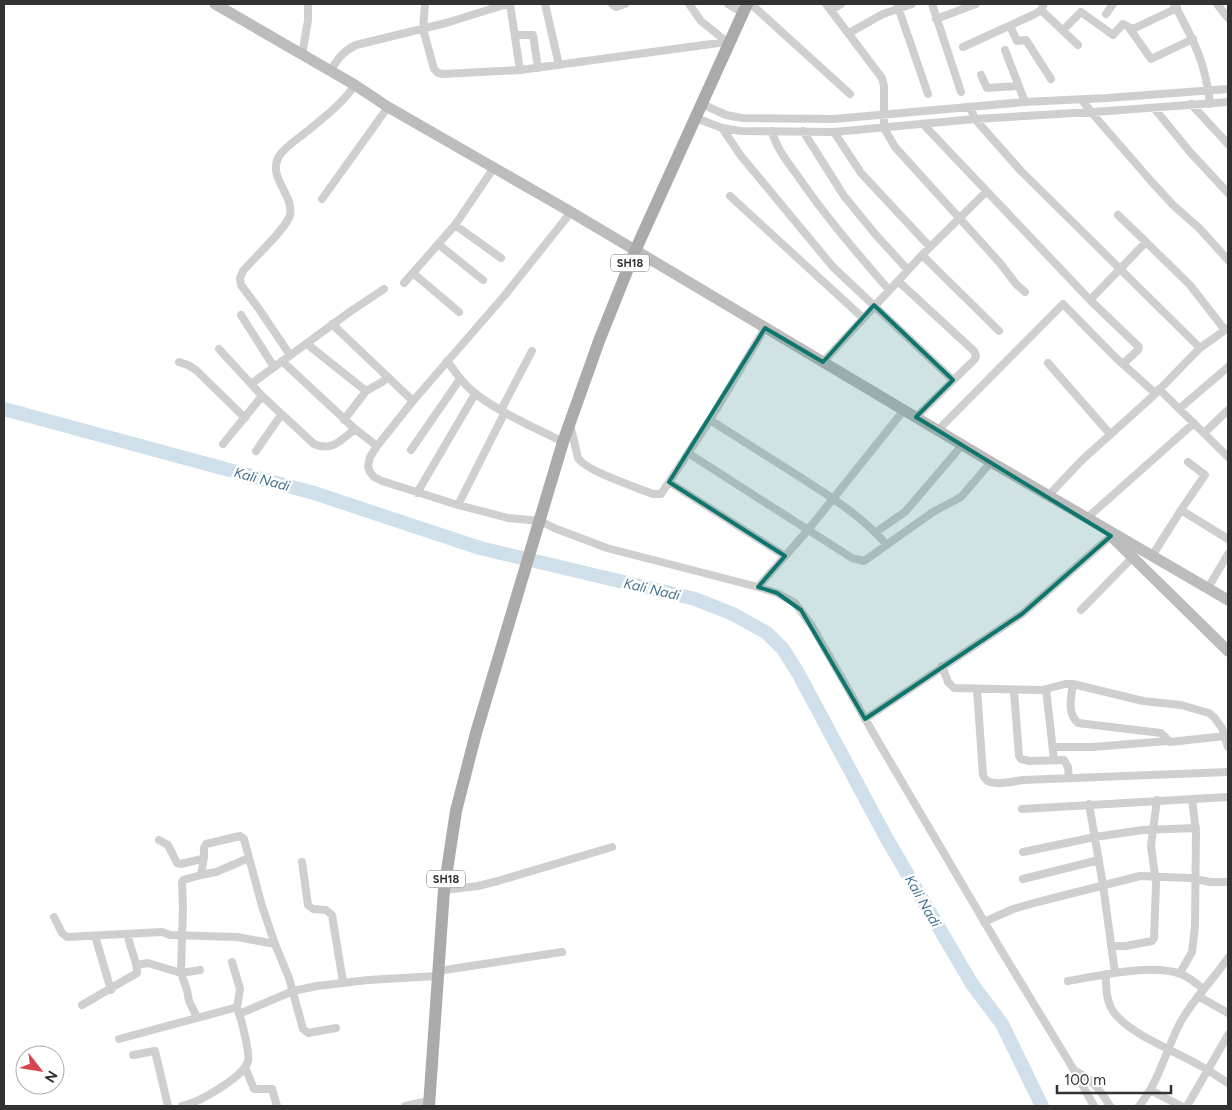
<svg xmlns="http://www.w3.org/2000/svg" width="1232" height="1110" font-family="Figtree,sans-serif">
<rect width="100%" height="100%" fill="#fff"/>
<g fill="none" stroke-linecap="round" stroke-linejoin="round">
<path stroke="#d0e0eb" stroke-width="14" d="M 4,409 L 314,493 L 480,548 L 695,599 L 733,614 L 767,633 L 783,649 L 798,673 L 887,839 L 972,984 L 1002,1024 L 1042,1106"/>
<path stroke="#cfcfcf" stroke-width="8" d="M 425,4 L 423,29 L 434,69 L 438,73 L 443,74 L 520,70 L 726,42
M 510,4 L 520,70
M 545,4 L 559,65
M 612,4 L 616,7 L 625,4
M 689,4 L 701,21 L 728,43
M 728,4 L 743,13
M 751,4 L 850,94
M 826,4 L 882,78 L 884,86 L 884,128 L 895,147 L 1000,263 L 1016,284 L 1025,292
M 932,4 L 961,92
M 1174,4 C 1193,39 1206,63 1210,104
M 1217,4 L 1228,18
M 898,7 L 928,94
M 831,10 L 841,4
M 1041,10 L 1078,45
M 1106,14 L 1113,4
M 936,19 L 976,4
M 1010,26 L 1017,41 L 1026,40 L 1051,79
M 1130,29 L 1151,59 L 1193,39
M 1063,30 L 1081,12 L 1113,35 L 1123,24 L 1133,29 L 1177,8
M 849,33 L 883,14 L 912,4
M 515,35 L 533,35 L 538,68
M 963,47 L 1035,14 L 1041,10 L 1044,4
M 1005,50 L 1025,102
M 302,55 L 308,20 L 308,4
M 330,71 C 338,59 343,51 356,45 L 446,23 L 507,4
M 981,75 L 987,88 L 1019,86
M 1082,100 L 1091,112 L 1151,181 L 1173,205 L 1199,228 L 1228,260
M 702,104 L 726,115 L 742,118 L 834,119 L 1025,102 L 1107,98 L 1228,89
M 1191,104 L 1228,144
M 970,107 L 975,119 L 1021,171 L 1200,348
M 1154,108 L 1190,152 L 1228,193
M 696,118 L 722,128 L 741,131 L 834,132 L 975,119 L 1108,111 L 1228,102
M 923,124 L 1090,300 L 1146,242 L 1190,285 L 1225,330
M 722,128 L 741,156 L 833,267 L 953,380
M 772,131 C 776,148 787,161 797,175 C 825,216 857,253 889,290
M 803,131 L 844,196 L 876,235 L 908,270
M 834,132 L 861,173 L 930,247
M 730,196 L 863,318
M 322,199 L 388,107
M 571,212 L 505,295 L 413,401 L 377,446 L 370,457 L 368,466 L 370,472 L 374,477 L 382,481 L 458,505 L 508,518 L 540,521 L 554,528 L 607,548 L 758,587 L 777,593 L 795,603 L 812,626 L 879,743 L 1001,950 L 1074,1070 L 1094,1106
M 1118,215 L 1146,242
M 455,225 L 501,258
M 438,244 L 483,280
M 922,255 L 999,331
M 413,273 L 459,312
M 898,281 L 974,351 L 976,356 L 975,359 L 916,417
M 404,283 L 455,225 L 493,169
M 1090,300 L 1139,347 L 1138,350 L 1123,364
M 241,315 L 274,367
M 332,324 L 413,401
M 307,344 L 366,391
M 219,349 L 262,396 L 314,444 C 332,452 341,440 355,429
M 290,355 L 259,309 L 241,285 L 240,278 L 243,271 C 253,259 287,228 290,215 C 294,194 267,178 279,156 C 285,147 296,140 305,133 C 323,118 341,105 355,85
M 282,361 L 355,429 L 377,446
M 447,361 C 454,370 460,380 469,388 C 491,409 536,428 563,442
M 179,362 L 188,365 L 196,370 L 245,418
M 823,362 L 922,255 L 986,192
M 1048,363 L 1110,434
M 251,384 L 351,311 L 384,289
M 1159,389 L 1228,457
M 1179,409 L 1228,367
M 501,410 L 532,351
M 344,420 L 366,391 L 382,382 L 388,377
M 710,420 C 740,439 770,458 800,477 C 831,497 863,517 887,545
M 570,424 L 578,458 C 586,471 636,487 653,494 L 661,494 L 710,420 L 765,328
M 938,430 L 1063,304 L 1115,357 L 1155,393
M 1204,433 L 1228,410
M 223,444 L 262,396
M 411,450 L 460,379
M 256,451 L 281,415
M 688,453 L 852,558 L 864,561 L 933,512 L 961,497 L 991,462
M 669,482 L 785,556
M 417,493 L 475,394
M 1049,495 L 1082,460 L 1152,397 L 1200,348 L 1228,328
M 458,505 L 505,412
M 1181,510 L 1205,475 L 1188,462
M 1087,518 L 1194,423
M 876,532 L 905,512 L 963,444
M 1152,556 L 1181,510 L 1228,539
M 758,587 L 808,530 L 904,410
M 1208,588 L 1228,554
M 1081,610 L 1132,558
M 942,666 L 948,682 L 954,688 L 1042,690 L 1065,684 L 1073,684 L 1143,701 L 1181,705 L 1209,713 L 1214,717 L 1222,728 L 1228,747
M 1073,684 C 1071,697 1067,714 1078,723 L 1161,733 L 1170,742 L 1225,736
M 977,689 L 983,775 C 987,789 1012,781 1023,780 L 1228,772
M 1046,689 L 1054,760
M 1014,691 L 1019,756 L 1021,759 L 1029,761 L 1064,760 L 1068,767 L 1069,778
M 865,719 L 1022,614 L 1111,536
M 1053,747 L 1092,747 L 1168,741
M 1089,804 L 1103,885 L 1115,973
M 1022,809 L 1228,797
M 159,840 L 168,845 L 177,863 L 181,864 L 202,859 L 204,857 L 204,848 L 206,844 L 240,836 L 244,839 L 262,906 L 275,944 L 289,978 L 303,1029 L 308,1033 L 336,1028
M 1023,852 L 1095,837 L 1143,830 L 1196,828
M 302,862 L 308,905 L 313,909 L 326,910 L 332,915 L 343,982
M 201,875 L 216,872 L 249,858
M 1023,879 L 1099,860
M 444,890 L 478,886 L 498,881 L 612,847
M 54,917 L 62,933 L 67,937 L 162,932 L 170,935 L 237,937 L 275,944
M 984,922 L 1013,909 L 1038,902 L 1140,876 L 1190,878 L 1210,882 L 1228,882
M 95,936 L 111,990
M 1111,946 L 1126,946 L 1152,941 L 1154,938 L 1156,883 L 1151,846 L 1157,800
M 232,962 L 240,989 L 237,1008
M 137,965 L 148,963 L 181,973 L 200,970
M 438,971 L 562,952
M 1180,973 L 1192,952 L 1195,926 L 1196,831 L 1192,799
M 1106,975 C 1106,989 1106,1004 1116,1015 C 1134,1036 1175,1051 1199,1065 C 1209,1070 1218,1077 1228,1083
M 1068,981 C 1099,976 1151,963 1181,974 C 1189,977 1196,983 1203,989
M 1198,996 L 1228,1013
M 82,1005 L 137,973 C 138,962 129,947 128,935
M 239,1014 L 293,991 L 317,986 L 368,980 L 437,976
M 197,1017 L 189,1001 L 187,990 L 181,973 L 183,907 L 182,883 L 183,880 L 201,875 L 204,857
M 119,1039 L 234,1008 L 237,1008 C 241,1017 250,1053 248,1061 C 244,1077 198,1103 182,1106
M 133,1055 L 155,1051 L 168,1106
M 245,1067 L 254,1089 L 272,1089 L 277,1106
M 1074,1070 C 1092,1080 1099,1088 1110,1106
M 1150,1090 L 1181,1106
M 405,1106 L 429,1101
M 1139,1106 C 1159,1082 1166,1050 1180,1023 C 1193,999 1213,980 1228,958
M 1187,1106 L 1228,1035"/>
<path stroke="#bcbcbc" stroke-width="11" d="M 215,4 L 355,85 L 388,107 L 571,212 L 991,462 L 1228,600
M 1112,537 L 1228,651"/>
<path stroke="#aaa" stroke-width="12" d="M 429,1106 L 444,890 L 456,811 L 476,733 L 563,442 L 599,341 L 635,251 L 747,4"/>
</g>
<path fill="#0f766e" fill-opacity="0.2" stroke="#0f766e" stroke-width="4" stroke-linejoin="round" d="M 874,305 L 953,380 L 916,417 L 1111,536 L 1022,614 L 865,719 L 801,610 L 777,593 L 758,587 L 785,556 L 669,482 L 765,328 L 823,362 Z"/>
<g text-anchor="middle" stroke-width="5" stroke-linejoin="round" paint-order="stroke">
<g fill="#fff" stroke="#707070" stroke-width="1">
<rect x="611" y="254.5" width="38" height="17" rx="4"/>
<rect x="427" y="870.5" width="38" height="17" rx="4"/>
</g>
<g font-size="11" font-weight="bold" fill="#323232">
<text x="630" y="267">SH18</text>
<text x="446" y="883">SH18</text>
</g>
<g font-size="14" font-style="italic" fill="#45728f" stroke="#fff">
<text transform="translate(262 479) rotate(15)" y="5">Kali Nadi</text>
<text transform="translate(652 589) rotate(13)" y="5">Kali Nadi</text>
<text transform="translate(923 901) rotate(60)" y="5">Kali Nadi</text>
</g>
</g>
<rect width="1232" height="1110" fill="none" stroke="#323232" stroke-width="10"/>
<g transform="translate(40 1070) rotate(121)"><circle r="24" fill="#ffffff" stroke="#adadad"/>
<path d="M0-4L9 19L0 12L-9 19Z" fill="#d8454f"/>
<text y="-8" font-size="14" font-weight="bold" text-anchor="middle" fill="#323232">N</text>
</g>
<path d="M1057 1085v8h114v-8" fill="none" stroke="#323232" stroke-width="2.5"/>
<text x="1064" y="1085" font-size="15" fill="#323232" stroke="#ffffff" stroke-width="4" paint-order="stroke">100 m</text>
</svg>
